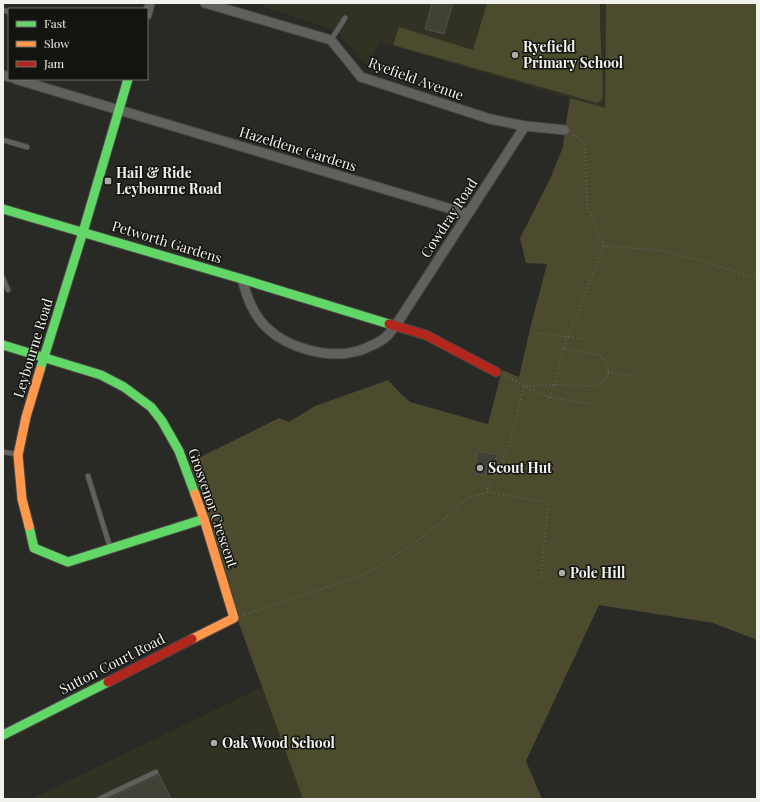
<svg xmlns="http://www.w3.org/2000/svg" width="760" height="802" font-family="'Playfair Display',serif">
<rect width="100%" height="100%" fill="#292925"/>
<path fill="#313124" d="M 266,3 L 606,3 L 605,109 L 379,42 L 369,68 L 336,31 L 264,7 Z
M 262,687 L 303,799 L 31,799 Z"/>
<path fill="#4c4b2e" d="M 487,3 L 600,3 L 600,23 L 603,90 L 602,100 L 597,103 L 393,45 L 399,27 L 473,50 Z
M 606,3 L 757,3 L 757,640 L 713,623 L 599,605 L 526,761 L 542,799 L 303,799 L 242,632 L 184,465 L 279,418 L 289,422 L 315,406 L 388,380 L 400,393 L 410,402 L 488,424 L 502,370 L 519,377 L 530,329 L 547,264 L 526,263 L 520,238 L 550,179 L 563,147 L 565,130 L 570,98 L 605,108 Z"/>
<path fill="#414135" stroke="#51514d" d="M 432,3 L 453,3 L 444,34 L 425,29 Z
M 478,451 L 497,455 L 495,463 L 488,461 L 485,475 L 473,473 Z
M 159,774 L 171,799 L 108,799 L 158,775 Z"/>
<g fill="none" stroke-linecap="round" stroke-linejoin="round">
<defs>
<path id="lane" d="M 3,10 L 9,12
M 331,40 L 345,18
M 3,140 L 27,147
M 3,278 L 8,290
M 3,452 L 17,454
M 88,476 L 110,547
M 99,799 L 156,772"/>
<path id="street" d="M 205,3 L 331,40 L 361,77 L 490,119 L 525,126 L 565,130
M 147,15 L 150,3
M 3,75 L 9,77
M 15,79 L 468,214
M 242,279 C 247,297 253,315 267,328 C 289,349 329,359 358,351 C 362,350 366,348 370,346 C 376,344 383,340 388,335 C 391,332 393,328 396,325 L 525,126"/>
<path id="fast" d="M 3,209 L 242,279 L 389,324
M 3,345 L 101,375 L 124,387 L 151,407 L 162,421 L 179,451 L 195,494
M 40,370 L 83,232 L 128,79
M 29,526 L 34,548 L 68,562 L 204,519
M 3,735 L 108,682"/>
<path id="slow" d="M 29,526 L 22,499 L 18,455 L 26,417 L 40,370
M 192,639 L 234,618 L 204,519 L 195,494"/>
<path id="jam" d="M 389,324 L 426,335 L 496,372
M 108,682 L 192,639"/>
</defs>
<use href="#lane" stroke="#474743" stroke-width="6"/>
<use href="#street" stroke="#474743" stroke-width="11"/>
<use href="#fast" stroke="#474743" stroke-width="11"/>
<use href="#slow" stroke="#474743" stroke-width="11"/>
<use href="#jam" stroke="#474743" stroke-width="11"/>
<path stroke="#656563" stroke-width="1.5" stroke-dasharray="1 3" stroke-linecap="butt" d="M 573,135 L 585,142 L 587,206 L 604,246
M 537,333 L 584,339
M 608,372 L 635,377
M 505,376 L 550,398 L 594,404
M 555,385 L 563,349
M 550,398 L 553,385
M 541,577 L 548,502 L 487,492 L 488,486 L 510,444 L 524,386 L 555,385 L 595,386 L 603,382 L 608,375 L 608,368 L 607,363 L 599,355 L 563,349 L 604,246 L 658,250 L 697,260 L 757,278
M 244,615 L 361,576 L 386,562 L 427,534 L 469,497 L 482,494 L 487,492"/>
<use href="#lane" stroke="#60605d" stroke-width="4.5"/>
<use href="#street" stroke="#60605d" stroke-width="9"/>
<use href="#fast" stroke="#63d668" stroke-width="9"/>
<use href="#slow" stroke="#ff974d" stroke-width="9"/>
<use href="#jam" stroke="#b3261e" stroke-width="9"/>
</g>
<g fill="#abaca6" stroke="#131310" stroke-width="1.5">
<circle cx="515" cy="55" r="4"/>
<rect x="104" y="177" width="8" height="8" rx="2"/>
<circle cx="480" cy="468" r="4"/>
<circle cx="562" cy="573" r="4"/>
<circle cx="214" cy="743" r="4"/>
</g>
<g text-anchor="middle" stroke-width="3" stroke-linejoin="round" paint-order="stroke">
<g font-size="14" font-weight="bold" fill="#f1f2ec" stroke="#131310" text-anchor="start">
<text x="523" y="52">Ryefield<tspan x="523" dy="16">Primary School</tspan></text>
<text x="116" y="178">Hail &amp; Ride<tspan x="116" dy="16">Leybourne Road</tspan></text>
<text x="488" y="473">Scout Hut</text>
<text x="570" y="578">Pole Hill</text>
<text x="222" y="748">Oak Wood School</text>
</g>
<g font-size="14" fill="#f1f2ec" stroke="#131310">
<text transform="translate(416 79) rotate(20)" y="5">Ryefield Avenue</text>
<text transform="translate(298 149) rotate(17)" y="5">Hazeldene Gardens</text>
<text transform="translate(449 218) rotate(-57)" y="5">Cowdray Road</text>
<text transform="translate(167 242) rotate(17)" y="5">Petworth Gardens</text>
<text transform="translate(33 348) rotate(-73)" y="5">Leybourne Road</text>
<text transform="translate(213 508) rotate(71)" y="5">Grosvenor Crescent</text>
<text transform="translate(112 664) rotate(-27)" y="5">Sutton Court Road</text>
</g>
</g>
<rect width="760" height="802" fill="none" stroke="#f1f2ec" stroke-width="8"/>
<rect x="8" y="8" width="140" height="72" fill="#131310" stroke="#6c6c68"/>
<rect x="16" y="21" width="20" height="6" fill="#63d668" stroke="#6c6c68"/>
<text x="44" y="28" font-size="12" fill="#f1f2ec">Fast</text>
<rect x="16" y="41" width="20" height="6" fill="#ff974d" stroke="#6c6c68"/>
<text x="44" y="48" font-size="12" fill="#f1f2ec">Slow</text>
<rect x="16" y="61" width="20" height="6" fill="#b3261e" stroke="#6c6c68"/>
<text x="44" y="68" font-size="12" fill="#f1f2ec">Jam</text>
</svg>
